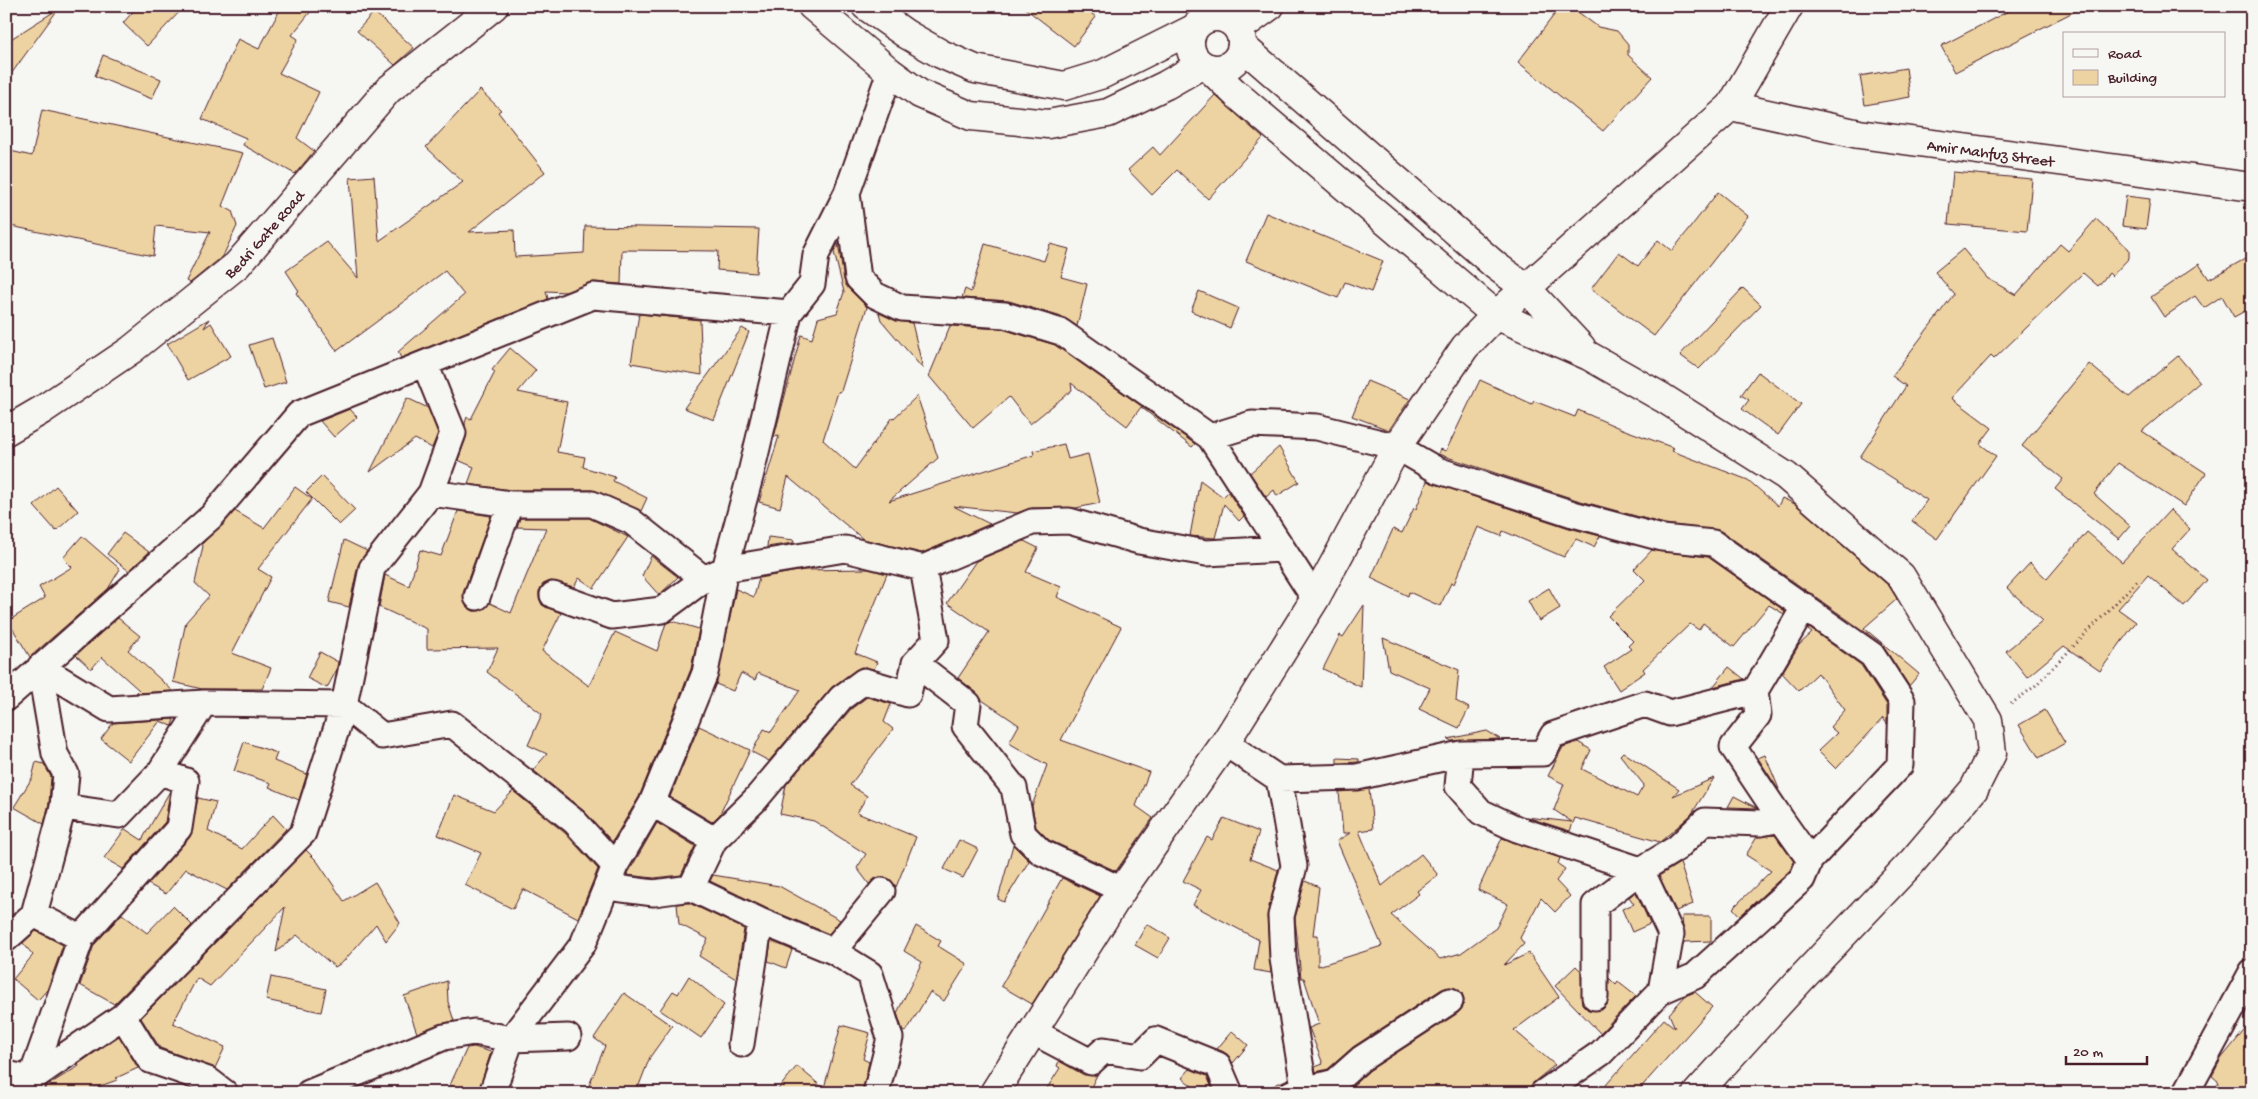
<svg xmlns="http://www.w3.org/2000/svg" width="2258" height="1099" font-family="'Gochi Hand',sans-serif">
<rect width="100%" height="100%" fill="#f6f6f2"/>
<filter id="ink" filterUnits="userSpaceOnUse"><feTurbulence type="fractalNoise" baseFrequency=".02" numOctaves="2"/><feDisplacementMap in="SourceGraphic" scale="10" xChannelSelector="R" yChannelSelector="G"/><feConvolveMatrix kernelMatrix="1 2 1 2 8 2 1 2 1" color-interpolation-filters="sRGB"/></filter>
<g filter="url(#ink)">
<path fill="#eed3a2" stroke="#4a1f2b" d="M 138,6 L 185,6 L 147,46 L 123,23 Z
M 282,6 L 315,6 L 292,35 L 298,39 L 279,73 L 319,92 L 297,138 L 314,151 L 295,174 L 243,145 L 246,138 L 202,119 L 238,39 L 259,49 Z
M 1022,6 L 1081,6 L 1096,17 L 1074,46 Z
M 1561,6 L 1570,6 L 1598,27 L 1617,31 L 1628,44 L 1628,55 L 1652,77 L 1603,131 L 1518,62 Z
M 2018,6 L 2085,6 L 1955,72 L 1941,46 Z
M 55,11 L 56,12 L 6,81 L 6,42 Z
M 374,12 L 414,48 L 395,65 L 357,31 Z
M 103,55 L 161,79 L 152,99 L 95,76 Z
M 1906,68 L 1910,97 L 1865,105 L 1860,76 Z
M 480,90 L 501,110 L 498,112 L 545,172 L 469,232 L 514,230 L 515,257 L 584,253 L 585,226 L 759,229 L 756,273 L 717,270 L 718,251 L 622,250 L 621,284 L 594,282 L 566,292 L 546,291 L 548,299 L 401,358 L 398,352 L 464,295 L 445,271 L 337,351 L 296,293 L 299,291 L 286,271 L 327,242 L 358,278 L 350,178 L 374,176 L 379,241 L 463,182 L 426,147 Z
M 1215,95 L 1263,138 L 1208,199 L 1177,170 L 1152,195 L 1128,170 L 1153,147 L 1160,155 Z
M 42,110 L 243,153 L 222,206 L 232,211 L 237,226 L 223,256 L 190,283 L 186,281 L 210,232 L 156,226 L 153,256 L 6,225 L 6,150 L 32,156 Z
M 1953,172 L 2032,179 L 2027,231 L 1948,224 Z
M 1718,192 L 1748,216 L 1654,336 L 1591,289 L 1619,252 L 1638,266 L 1658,240 L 1672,251 Z
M 2126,196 L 2150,199 L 2146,229 L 2122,226 Z
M 1266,213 L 1383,261 L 1371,292 L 1345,282 L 1338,298 L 1246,261 Z
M 2096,219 L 2129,249 L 2129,258 L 2112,276 L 2109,273 L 2098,286 L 2083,273 L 1994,359 L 1991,356 L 1952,398 L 1992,428 L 1980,444 L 1996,456 L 1937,539 L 1912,521 L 1927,500 L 1860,457 L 1906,386 L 1892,376 L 1954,294 L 1935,272 L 1963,249 L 1987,278 L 2016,295 L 2060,244 L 2068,251 Z
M 838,243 L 844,280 L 848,288 L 867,307 L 841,391 L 838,392 L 823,440 L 855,469 L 893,417 L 894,418 L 917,396 L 938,458 L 889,501 L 1034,455 L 1033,451 L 1064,444 L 1068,459 L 1088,454 L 1100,503 L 1076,508 L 1032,508 L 1017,513 L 953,506 L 990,524 L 922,553 L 863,539 L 788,477 L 780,508 L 759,502 L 779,436 L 774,437 L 801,335 L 812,339 L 818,318 L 837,313 L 844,292 L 834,252 Z
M 985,244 L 1044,261 L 1050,244 L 1069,249 L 1061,277 L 1087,284 L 1077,326 L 1065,318 L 1009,301 L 962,298 L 965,289 L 971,292 Z
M 2252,255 L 2252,307 L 2234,317 L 2222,296 L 2204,308 L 2195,296 L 2164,317 L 2151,297 L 2199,264 L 2209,279 Z
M 1743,288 L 1761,305 L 1699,369 L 1680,355 Z
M 1199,291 L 1238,308 L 1230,328 L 1191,311 Z
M 879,313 L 896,321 L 912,323 L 923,369 L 881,320 Z
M 639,314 L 700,320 L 702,375 L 631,363 Z
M 209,319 L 204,328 L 211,323 L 231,356 L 188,380 L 167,344 Z
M 950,326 L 1002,329 L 1055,345 L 1195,444 L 1192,447 L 1141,407 L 1127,426 L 1071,383 L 1072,390 L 1030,424 L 1009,397 L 973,428 L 929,376 Z
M 742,328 L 749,332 L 714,420 L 684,408 Z
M 272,338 L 286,382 L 264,389 L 249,345 Z
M 510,348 L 536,370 L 518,392 L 567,402 L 557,452 L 585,457 L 583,467 L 615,477 L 613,481 L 647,498 L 641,511 L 592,490 L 511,490 L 468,484 L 474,467 L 458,460 L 466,438 L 465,423 L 467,417 L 471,419 L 495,372 L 492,370 Z
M 2178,356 L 2200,382 L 2142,431 L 2206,473 L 2184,506 L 2118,463 L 2094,494 L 2130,526 L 2119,539 L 2055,489 L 2063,479 L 2022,446 L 2089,364 L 2129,397 Z
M 1758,372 L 1801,404 L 1778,435 L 1742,409 L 1749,400 L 1741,395 Z
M 1480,380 L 1532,404 L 1534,401 L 1575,417 L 1578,410 L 1617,427 L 1674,448 L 1672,451 L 1748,480 L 1778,506 L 1782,498 L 1795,504 L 1889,586 L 1897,599 L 1864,628 L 1919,674 L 1909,686 L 1881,643 L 1721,531 L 1665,524 L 1577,500 L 1438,454 L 1440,449 L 1446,451 Z
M 1367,381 L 1410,399 L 1389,430 L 1352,416 Z
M 407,398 L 428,408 L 438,433 L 432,448 L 415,439 L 370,472 Z
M 350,409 L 357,417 L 334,437 L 320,421 Z
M 1279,447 L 1299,482 L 1277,496 L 1274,490 L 1266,497 L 1250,473 Z
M 322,476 L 355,510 L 339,525 L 306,492 Z
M 1200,480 L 1223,497 L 1228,492 L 1244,516 L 1239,521 L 1224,504 L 1215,538 L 1190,536 Z
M 1427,481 L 1569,528 L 1600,536 L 1594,547 L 1576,539 L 1564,557 L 1503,531 L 1501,536 L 1478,527 L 1454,584 L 1451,583 L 1440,606 L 1409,592 L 1408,596 L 1371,578 L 1393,529 L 1402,533 L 1414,508 L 1416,509 Z
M 56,486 L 78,511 L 56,531 L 34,506 Z
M 295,487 L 312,499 L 258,569 L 271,577 L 232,653 L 271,668 L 262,689 L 202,689 L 173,682 L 186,622 L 209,596 L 195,583 L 203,546 L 202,544 L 235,511 L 264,528 Z
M 2170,510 L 2190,529 L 2172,549 L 2207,580 L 2184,606 L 2148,575 L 2118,609 L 2136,622 L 2100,671 L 2064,646 L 2027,677 L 2006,651 L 2043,621 L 2007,588 L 2030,563 L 2047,579 L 2087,532 L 2122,562 Z
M 458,511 L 491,516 L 463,593 L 466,606 L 473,611 L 480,611 L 490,603 L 511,613 L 546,528 L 517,527 L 520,518 L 589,518 L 628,537 L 594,588 L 579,578 L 574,587 L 551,581 L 543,584 L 539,591 L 539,598 L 542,605 L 561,613 L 542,651 L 589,686 L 615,632 L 657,651 L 666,623 L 672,621 L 699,629 L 691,669 L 639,797 L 612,842 L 584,811 L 533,770 L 547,754 L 528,745 L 542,714 L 487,672 L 498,648 L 427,649 L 427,629 L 379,607 L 385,575 L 409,586 L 420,550 L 441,556 Z
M 123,533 L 149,552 L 129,571 L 107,554 Z
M 82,536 L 120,569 L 108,589 L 30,657 L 8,621 L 45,598 L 39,587 L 72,567 L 63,558 Z
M 768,537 L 794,540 L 793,543 L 767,547 Z
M 344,540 L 367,551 L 358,565 L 349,607 L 329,602 Z
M 1024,541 L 1038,548 L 1026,572 L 1061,587 L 1057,597 L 1121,627 L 1061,740 L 1149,772 L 1136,806 L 1153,818 L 1116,871 L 1049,840 L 1036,827 L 1032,806 L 1047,765 L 1009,743 L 1019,725 L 982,700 L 977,693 L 958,678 L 989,632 L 947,603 L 976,561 Z
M 1652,550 L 1708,557 L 1785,611 L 1784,614 L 1769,605 L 1734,647 L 1703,623 L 1699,630 L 1690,624 L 1643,669 L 1645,672 L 1619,690 L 1604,667 L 1631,649 L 1628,646 L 1633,641 L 1608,616 L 1645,580 L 1634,569 Z
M 651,556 L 678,577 L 659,595 L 642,576 Z
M 868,569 L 887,574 L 855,653 L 877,662 L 874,669 L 861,667 L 832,687 L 769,761 L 752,752 L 764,729 L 771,732 L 800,690 L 758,673 L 755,680 L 741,673 L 733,691 L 716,684 L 736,589 L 754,597 L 759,578 L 804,570 Z
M 1549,588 L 1560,608 L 1539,621 L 1528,601 Z
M 1364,605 L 1361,687 L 1323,669 L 1340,635 L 1343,637 Z
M 118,618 L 140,636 L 128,650 L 173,691 L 136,693 L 139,690 L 102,657 L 91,669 L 76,655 Z
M 1809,628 L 1861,665 L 1887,705 L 1887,724 L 1883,718 L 1836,769 L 1818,751 L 1837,733 L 1830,727 L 1845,710 L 1818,673 L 1799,691 L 1782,673 L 1799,645 L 1812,633 L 1808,630 Z
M 1383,638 L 1459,670 L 1456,701 L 1469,708 L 1459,728 L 1419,709 L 1430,688 L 1389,670 Z
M 320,652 L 338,662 L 336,671 L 327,688 L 307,678 Z
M 1729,667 L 1744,679 L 1713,687 Z
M 867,697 L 891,704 L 884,722 L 893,729 L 850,785 L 867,796 L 857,813 L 916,837 L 896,887 L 891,880 L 884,877 L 876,878 L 869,884 L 857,868 L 866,854 L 814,821 L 780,814 L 786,785 L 851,709 Z
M 2045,710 L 2065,743 L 2039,758 L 2019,725 Z
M 174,719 L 172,726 L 160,721 L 129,761 L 101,739 L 113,723 Z
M 699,726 L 750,750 L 720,814 L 712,822 L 670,797 Z
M 1487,731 L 1500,739 L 1451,741 L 1448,739 Z
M 244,742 L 277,753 L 274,761 L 307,774 L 299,800 L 269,787 L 271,783 L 234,771 Z
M 1578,742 L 1591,750 L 1582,769 L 1637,797 L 1644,785 L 1620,755 L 1623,752 L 1679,789 L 1673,796 L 1714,778 L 1691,815 L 1660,842 L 1575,818 L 1570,831 L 1526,817 L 1572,822 L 1554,810 L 1564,784 L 1548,776 L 1563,747 Z
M 1765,755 L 1779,789 L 1778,789 L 1758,758 Z
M 1337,758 L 1359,759 L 1359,762 L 1337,763 Z
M 36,762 L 44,764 L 51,777 L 49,803 L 44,824 L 14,807 L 32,778 Z
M 1369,789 L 1373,829 L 1359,831 L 1382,886 L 1421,854 L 1438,875 L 1417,891 L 1419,894 L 1391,915 L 1440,959 L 1461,953 L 1496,928 L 1508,904 L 1478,890 L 1502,838 L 1560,858 L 1558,864 L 1565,869 L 1556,881 L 1570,896 L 1555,912 L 1541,898 L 1520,938 L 1524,944 L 1504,965 L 1529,953 L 1559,997 L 1514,1030 L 1555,1065 L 1534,1082 L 1529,1093 L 1345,1093 L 1370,1070 L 1458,1013 L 1463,1007 L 1464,1000 L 1462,993 L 1450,987 L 1442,989 L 1353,1047 L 1328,1069 L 1316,1072 L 1315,1067 L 1323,1064 L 1309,1028 L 1319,1024 L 1304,978 L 1301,978 L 1295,918 L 1305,881 L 1319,887 L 1313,935 L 1318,935 L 1318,966 L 1382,946 L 1337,841 L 1350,833 L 1343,833 L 1339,792 Z
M 170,791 L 165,822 L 123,869 L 104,858 L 125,829 L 142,840 Z
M 513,791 L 565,833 L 598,869 L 578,918 L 523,889 L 513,909 L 465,885 L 481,853 L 438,835 L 454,795 L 494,811 Z
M 1734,796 L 1755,807 L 1757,808 L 1728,807 Z
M 198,798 L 216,802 L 208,831 L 242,849 L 273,815 L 286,829 L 227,890 L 186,869 L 166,894 L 148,884 L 190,837 Z
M 1224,818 L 1259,832 L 1250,859 L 1278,870 L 1267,916 L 1271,973 L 1254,970 L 1259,940 L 1193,905 L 1201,890 L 1183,881 L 1207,837 L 1212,840 Z
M 657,823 L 695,846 L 681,875 L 654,878 L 627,875 Z
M 1775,835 L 1794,862 L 1790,870 L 1740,916 L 1733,908 L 1771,871 L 1746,855 L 1757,837 Z
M 959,840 L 978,849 L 963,878 L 944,869 Z
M 1013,845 L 1029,861 L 1004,902 L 998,899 Z
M 306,850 L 317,861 L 344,901 L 375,882 L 400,923 L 386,941 L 376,924 L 343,962 L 335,967 L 297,935 L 276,952 L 285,907 L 210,986 L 197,978 L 173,1023 L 225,1047 L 215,1068 L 160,1048 L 141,1018 Z
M 1680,863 L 1693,904 L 1676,911 L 1659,876 Z
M 713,875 L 779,886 L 840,920 L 829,934 L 766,908 L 710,881 Z
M 1062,878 L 1100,896 L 1032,1004 L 1001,986 Z
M 1636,892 L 1650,924 L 1632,932 L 1622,909 L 1634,904 L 1629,897 Z
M 689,903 L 744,929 L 736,979 L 699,956 L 708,939 L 679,924 L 677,904 Z
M 173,906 L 192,925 L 114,1004 L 80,985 L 94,945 L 122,914 L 147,933 Z
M 1682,916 L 1711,916 L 1711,941 L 1684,942 Z
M 1147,924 L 1170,938 L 1158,958 L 1135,945 Z
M 916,926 L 941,941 L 938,946 L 967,964 L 944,1001 L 930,992 L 906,1032 L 903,1031 L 897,1013 L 922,962 L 904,951 Z
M 36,931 L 63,945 L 47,990 L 38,1000 L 13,979 L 33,955 L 23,943 Z
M 771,941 L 792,950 L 786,968 L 768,961 Z
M 1576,966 L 1581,971 L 1582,1004 L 1588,1010 L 1602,1010 L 1607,1005 L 1609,978 L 1616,985 L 1618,982 L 1636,996 L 1600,1033 L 1555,986 Z
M 689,976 L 724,1005 L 701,1038 L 660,1010 L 673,991 L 678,994 Z
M 271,977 L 326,989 L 321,1012 L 266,1000 Z
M 447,981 L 448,1002 L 454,1021 L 439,1024 L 417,1033 L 404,996 Z
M 1695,992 L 1712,1007 L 1636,1093 L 1599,1093 L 1664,1019 L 1675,1028 L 1669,1014 L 1685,996 Z
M 624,993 L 672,1026 L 650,1057 L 636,1093 L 586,1093 L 605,1046 L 594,1038 Z
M 2252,1021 L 2252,1093 L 2211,1093 L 2219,1082 L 2212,1076 L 2221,1059 Z
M 841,1025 L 870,1033 L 863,1059 L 869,1062 L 862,1093 L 837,1093 L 824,1088 Z
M 1232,1031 L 1248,1045 L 1233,1063 L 1224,1052 L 1217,1049 Z
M 119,1036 L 138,1068 L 116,1078 L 117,1080 L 81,1093 L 45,1093 L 45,1087 L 79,1066 L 78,1064 Z
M 474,1047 L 491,1052 L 478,1093 L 467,1093 L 450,1085 L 467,1048 Z
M 1059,1061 L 1084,1075 L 1097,1075 L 1088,1093 L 1044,1093 L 1060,1068 L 1057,1066 Z
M 797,1066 L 829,1093 L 775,1093 Z
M 1190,1069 L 1207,1076 L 1214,1093 L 1201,1093 L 1182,1078 Z
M 1288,1079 L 1282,1083 L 1278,1093 L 1257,1093 Z"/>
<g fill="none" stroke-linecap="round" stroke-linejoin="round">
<defs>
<path id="minor" d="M 847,193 L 858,278 L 875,295 L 902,308 L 1005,315 L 1061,332 L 1210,437 L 1315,599
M 425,364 L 453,433 L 431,493
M 1210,437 L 1252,424 L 1317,427 L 1397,447 L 1437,470 L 1573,514 L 1662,538 L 1713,543 L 1872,655 L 1902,701 L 1900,765 L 1810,860 L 1802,879 L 1695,976 L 1661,991 L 1601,1053 L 1543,1093
M 553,595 L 612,616 L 662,610 L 704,579
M 477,597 L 510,504
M 915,663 L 936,640 L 923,568
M 40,667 L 109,709 L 204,703 L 344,705 L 382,736 L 452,724 L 575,822 L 615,866
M 40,667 L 55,754 L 66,774 L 63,807
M 6,698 L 212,516 L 299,414 L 593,296 L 789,313
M 1225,743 L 1279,779 L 1357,777 L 1461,754 L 1543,753 L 1553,735 L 1645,704 L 1670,713 L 1755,691
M 1461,754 L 1458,786 L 1481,812 L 1517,829 L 1641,870 L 1671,934 L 1661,991
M 1279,779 L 1294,866 L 1281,916 L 1283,959 L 1305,1093
M 652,803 L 714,840 L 755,800 L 841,698 L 864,681 L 908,694 L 915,663 L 968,704 L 965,726 L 1014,788 L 1023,834 L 1041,852 L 1122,890
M 1781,819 L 1733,747 L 1758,715 L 1755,691 L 1805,606
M 607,887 L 654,893 L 691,888 L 760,921 L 833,951 L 870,974 L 890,1038 L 876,1093
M 691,888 L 714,840
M 34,914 L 81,938
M 6,939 L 34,914 L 63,807 L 119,815 L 160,772 L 204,703
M 833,951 L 882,891
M 1595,997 L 1595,905 L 1641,870 L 1677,848 L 1705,821 L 1761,823 L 1781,819 L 1810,860
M 1032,1031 L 1091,1062 L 1104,1050 L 1140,1056 L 1156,1040 L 1218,1065 L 1230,1093
M 741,1044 L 760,921
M 6,1074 L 31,1079 L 123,1016
M 31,1093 L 31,1079 L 81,938 L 179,828 L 186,781 L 160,772
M 225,1093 L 208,1080 L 150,1060 L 123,1016 L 303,833 L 344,705 L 372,568 L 431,493 L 510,504 L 592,504 L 631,521 L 704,579 L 725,569 L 845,549 L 923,568 L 1032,522 L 1069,521 L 1139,541 L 1206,553 L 1282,549
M 309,1093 L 444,1037 L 474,1032 L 511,1039 L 568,1037
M 492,1093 L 511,1039 L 583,944 L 615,866 L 652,803 L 705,673 L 725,569 L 750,477 L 789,313 L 812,284 L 816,255 L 847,193 L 890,72
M 1292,1093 L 1335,1082 L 1361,1059 L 1450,1001
M 2186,1093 L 2252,972"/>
<g id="tertiary">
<path d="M 812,6 L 890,72 L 920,94 L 971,116 L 1048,124 L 1108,113 L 1166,85 L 1201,65"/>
<path d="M 866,6 L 906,34 L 941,54 L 975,69 L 1064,86 L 1103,74 L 1193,29"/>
<circle cx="1216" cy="43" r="26"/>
<path d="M 1238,29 L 1270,6"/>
<path d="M 1242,46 L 1496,266 L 1526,288 L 1581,347"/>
<path d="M 1209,68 L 1235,93 L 1496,315 L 1589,356 L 1663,398 L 1786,476 L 1901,576 L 1988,720 L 1992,753 L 1974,789 L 1912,862 L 1800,980 L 1697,1093"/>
<path id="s1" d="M 6,431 L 42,410 L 131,350 L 237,265 L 388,90 L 494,6"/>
</g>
<g id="secondary">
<path id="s2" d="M 1731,106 L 1859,134 L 2252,187"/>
<path d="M 994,1093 L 1122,890 L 1225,743 L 1315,599 L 1397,447 L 1465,347 L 1496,315 L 1731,106 L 1789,6"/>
</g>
</defs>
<use href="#minor" stroke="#4a1f2b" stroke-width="29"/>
<use href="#tertiary" stroke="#4a1f2b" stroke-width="31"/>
<use href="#secondary" stroke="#4a1f2b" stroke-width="31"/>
<path stroke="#4a1f2b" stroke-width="3" stroke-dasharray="1 4" stroke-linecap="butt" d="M 2011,704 L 2035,686 L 2139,579"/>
<use href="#minor" stroke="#f6f6f2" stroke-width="25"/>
<use href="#tertiary" stroke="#f6f6f2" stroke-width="28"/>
<use href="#secondary" stroke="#f6f6f2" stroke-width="28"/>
</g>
</g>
<g text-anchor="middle" stroke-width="4" stroke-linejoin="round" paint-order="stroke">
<g font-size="16" fill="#4a1f2b" stroke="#f6f6f2">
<text dy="6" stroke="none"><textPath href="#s2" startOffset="264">Amir Mahfuz Street</textPath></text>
<text dy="6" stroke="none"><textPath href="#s1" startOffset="326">Bedri Gate Road</textPath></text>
</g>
</g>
<rect width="2258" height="1099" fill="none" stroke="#f6f6f2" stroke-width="25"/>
<rect x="12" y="12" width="2233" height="1074" fill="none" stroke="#4a1f2b" stroke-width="2" filter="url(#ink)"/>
<rect x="2063" y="32" width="162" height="65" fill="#f6f6f2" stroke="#b1a0a2"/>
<rect x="2073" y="49" width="25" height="8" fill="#f6f6f2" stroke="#b1a0a2"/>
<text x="2108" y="58" font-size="15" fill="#4a1f2b">Road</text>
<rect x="2073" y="70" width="25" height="15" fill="#eed3a2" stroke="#b1a0a2"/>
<text x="2108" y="82" font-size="15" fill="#4a1f2b">Building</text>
<path d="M2066 1056v8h81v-8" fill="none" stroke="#4a1f2b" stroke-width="2.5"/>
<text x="2073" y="1056" font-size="15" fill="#4a1f2b" stroke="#f6f6f2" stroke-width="4" paint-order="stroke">20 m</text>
</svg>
